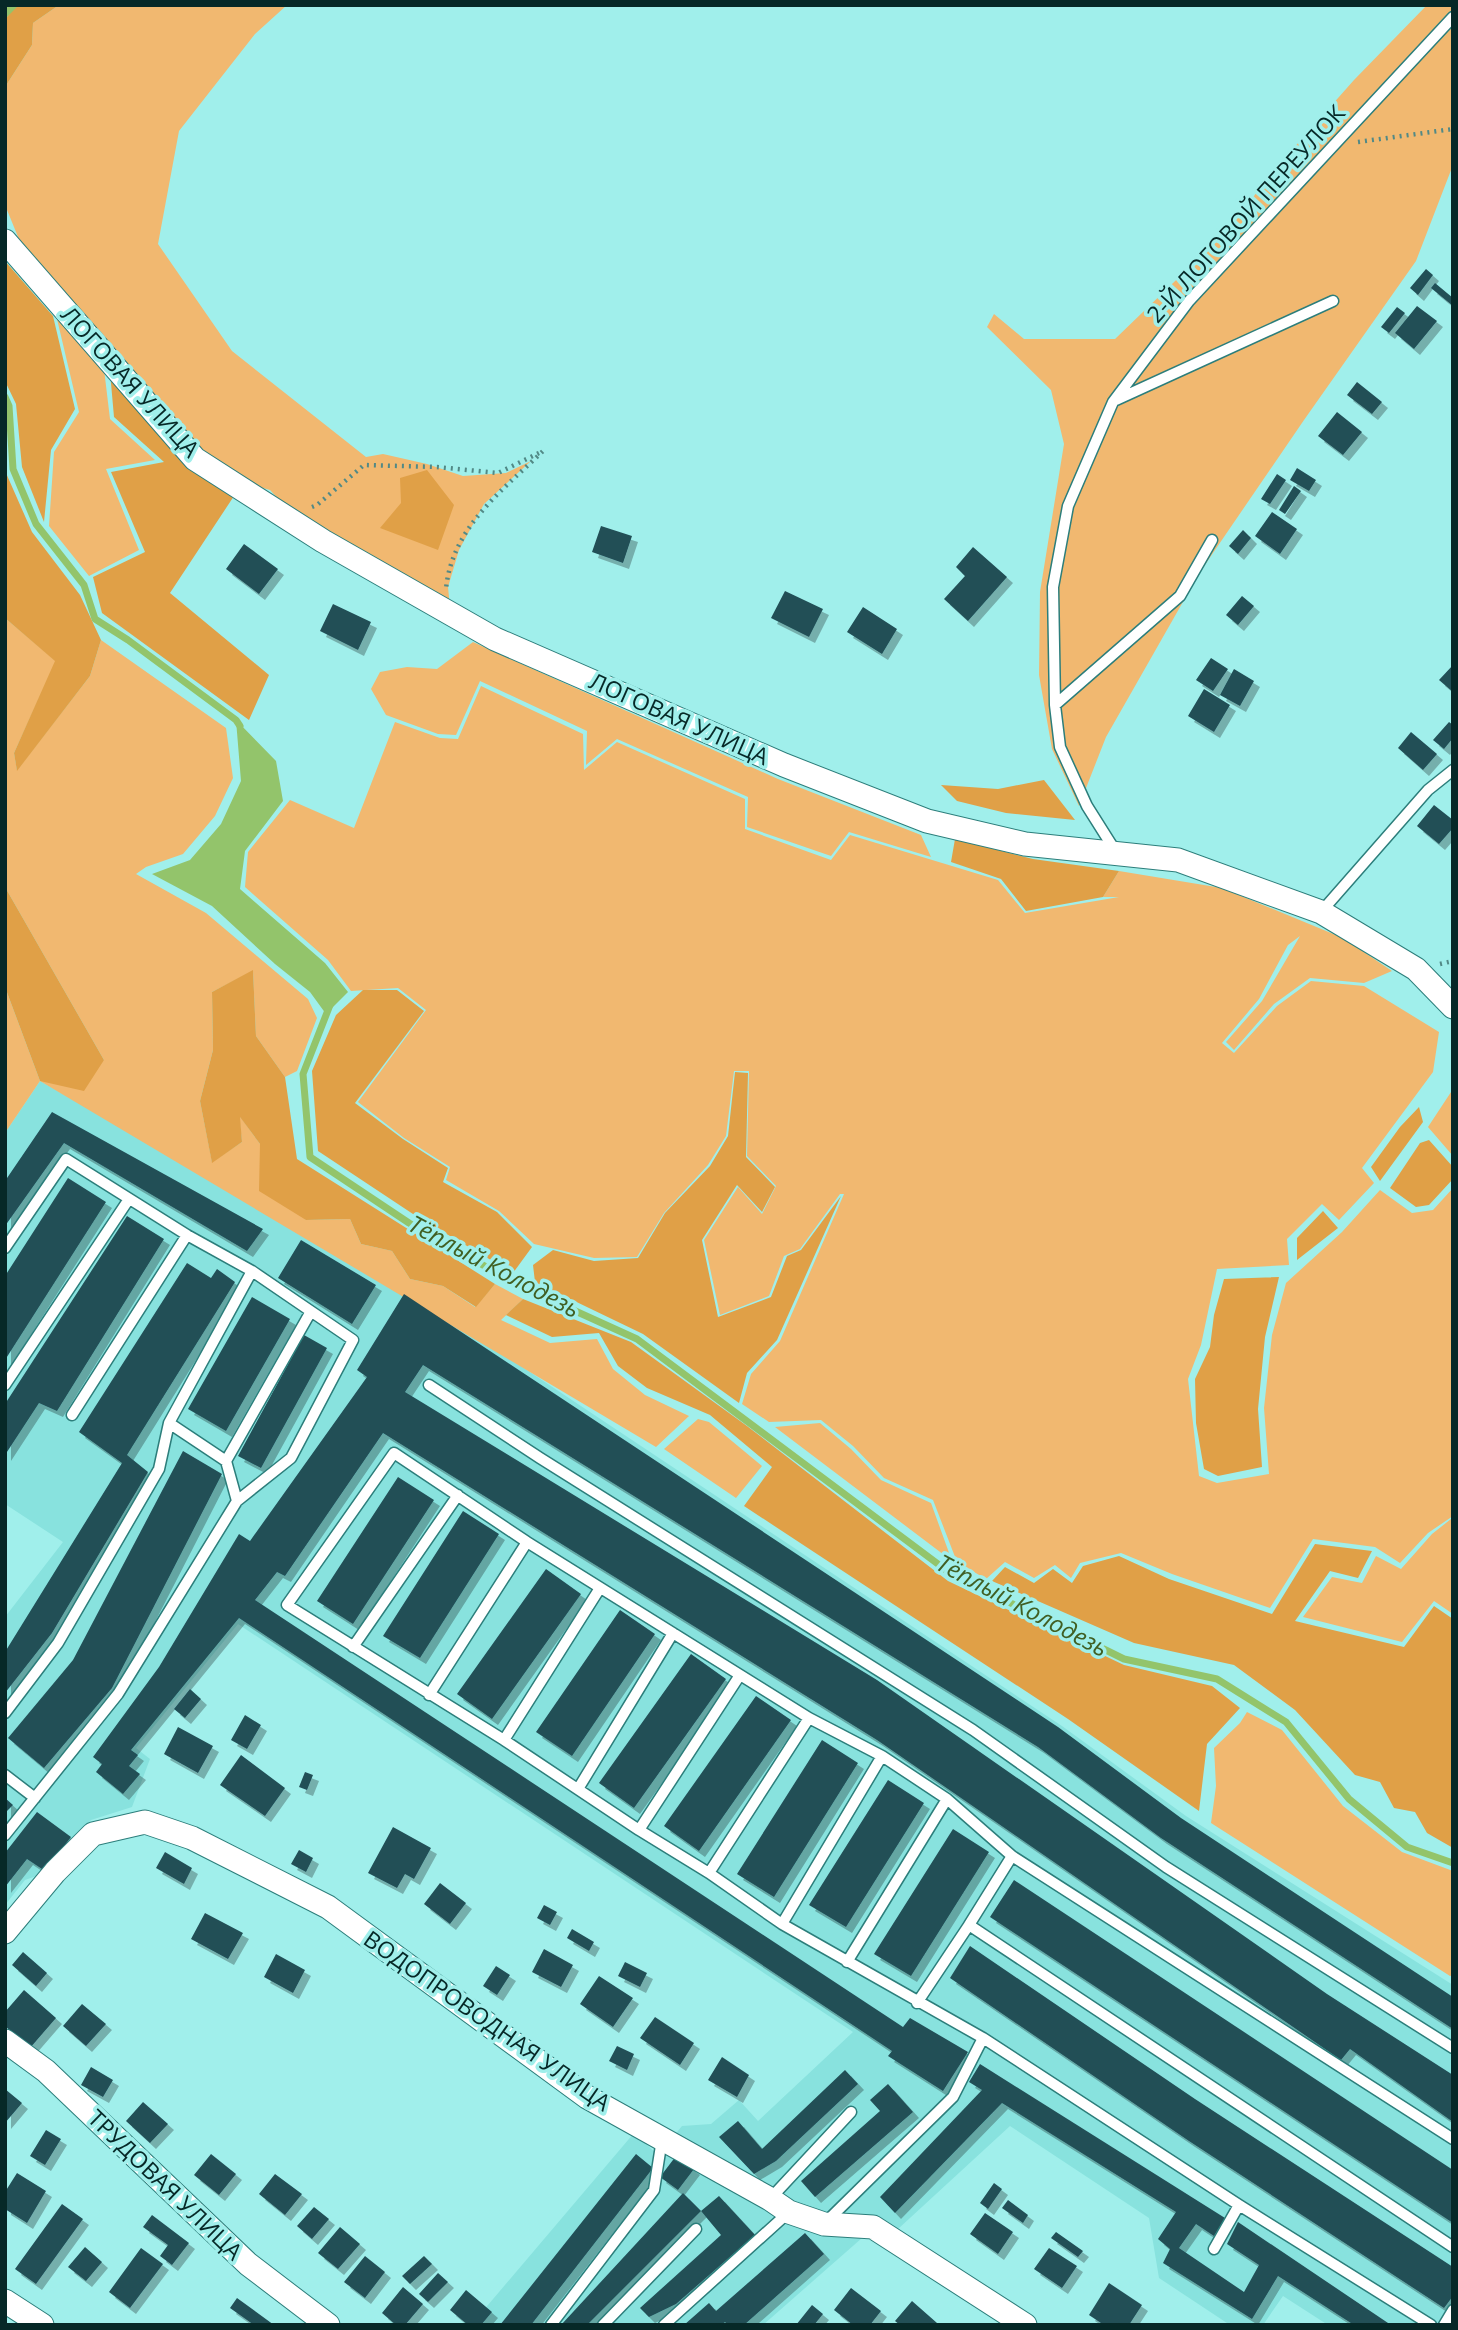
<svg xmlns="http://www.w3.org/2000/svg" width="1458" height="2330" font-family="'Open Sans',sans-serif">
<defs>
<filter id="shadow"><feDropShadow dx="6" dy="6" stdDeviation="0" flood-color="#0004"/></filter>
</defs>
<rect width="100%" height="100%" fill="#a0efeb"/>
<path fill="#88e2de" d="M 40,1081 L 396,1283 L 1062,1726 L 1186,1816 L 1453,1985 L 1453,2325 L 1328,2325 L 1283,2296 L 1263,2325 L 1230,2325 L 1159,2278 L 1149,2218 L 1010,2126 L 898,2229 L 862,2238 L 763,2325 L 471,2325 L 634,2133 L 658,2155 L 682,2126 L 711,2124 L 739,2100 L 758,2121 L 853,2032 L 238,1624 L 136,1748 L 150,1759 L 132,1807 L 91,1820 L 45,1873 L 25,1880 L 5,1905 L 5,1617 L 63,1542 L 5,1504 L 5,1133 Z"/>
<path fill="#f1b870" d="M 59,5 L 287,5 L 255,34 L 179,131 L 158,244 L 232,351 L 366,457 L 383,454 L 427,464 L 463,476 L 506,473 L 531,461 L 484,504 L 459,550 L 448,587 L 450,607 L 283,504 L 270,490 L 242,482 L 198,454 L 25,254 L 5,205 L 5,87 L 32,45 L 33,23 Z
M 1427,5 L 1453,5 L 1453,165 L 1416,261 L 1304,420 L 1200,572 L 1106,737 L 1079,806 L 1052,749 L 1039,675 L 1040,592 L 1064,444 L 1051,390 L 987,327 L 994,314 L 1024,339 L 1115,339 L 1230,228 L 1269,176 L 1354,80 Z
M 57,319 L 104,369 L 110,419 L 155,460 L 106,469 L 139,550 L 89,576 L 49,526 L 54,452 L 79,412 Z
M 5,618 L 56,661 L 14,753 L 17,770 L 90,676 L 101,640 L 226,728 L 233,778 L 215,816 L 183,854 L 146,867 L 136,874 L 206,913 L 308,999 L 317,1018 L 297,1071 L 285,1077 L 256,1036 L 253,971 L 212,992 L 213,1050 L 200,1101 L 212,1162 L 242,1142 L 239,1115 L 260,1144 L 261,1157 L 306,1220 L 350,1219 L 361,1244 L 392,1251 L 410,1279 L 443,1286 L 475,1307 L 495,1284 L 523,1299 L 501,1320 L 550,1343 L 597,1339 L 613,1369 L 645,1395 L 689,1416 L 656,1447 L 40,1081 L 5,1133 L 5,987 L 40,1081 L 104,1060 L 5,887 Z
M 473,642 L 778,779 L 921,835 L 931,857 L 849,832 L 831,856 L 747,827 L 748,797 L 617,739 L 586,765 L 587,731 L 480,681 L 456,735 L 438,734 L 386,715 L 371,689 L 380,672 L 407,667 L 437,669 Z
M 481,686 L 583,734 L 584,770 L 617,742 L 745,799 L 745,829 L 831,860 L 850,835 L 998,880 L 1025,913 L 1119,897 L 1103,897 L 1119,871 L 1222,888 L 1343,938 L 1392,971 L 1364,983 L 1310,978 L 1274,1004 L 1234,1050 L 1226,1042 L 1262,1001 L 1300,936 L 1288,945 L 1259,999 L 1222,1043 L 1234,1053 L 1277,1006 L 1311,981 L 1364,986 L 1439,1032 L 1433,1072 L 1362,1168 L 1374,1183 L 1339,1220 L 1322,1204 L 1287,1239 L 1289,1265 L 1217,1269 L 1201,1345 L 1188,1379 L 1199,1476 L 1217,1483 L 1269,1474 L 1264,1408 L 1272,1335 L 1286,1283 L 1342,1232 L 1380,1190 L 1412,1213 L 1433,1210 L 1453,1188 L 1453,1516 L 1428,1533 L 1400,1563 L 1375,1547 L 1313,1539 L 1270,1608 L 1172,1574 L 1121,1553 L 1080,1563 L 1071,1578 L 1055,1565 L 1034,1578 L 1005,1562 L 986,1579 L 957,1562 L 933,1500 L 884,1478 L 853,1446 L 821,1420 L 769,1422 L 742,1404 L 751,1374 L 780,1341 L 844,1194 L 840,1194 L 800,1249 L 784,1256 L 769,1296 L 720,1315 L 704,1240 L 738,1187 L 762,1214 L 776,1186 L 747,1156 L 749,1071 L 734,1071 L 726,1136 L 708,1165 L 664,1213 L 637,1257 L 594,1258 L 534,1244 L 499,1211 L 446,1180 L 450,1167 L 404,1138 L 358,1102 L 426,1010 L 398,988 L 351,991 L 328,960 L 245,887 L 248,852 L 290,800 L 354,828 L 395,722 L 440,738 L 458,739 Z
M 1453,1089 L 1453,1156 L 1428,1127 Z
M 698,1419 L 709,1422 L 762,1466 L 736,1498 L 664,1449 Z
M 820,1423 L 851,1449 L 881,1480 L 931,1503 L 952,1561 L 775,1427 Z
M 1451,1519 L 1453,1614 L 1434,1601 L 1402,1642 L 1303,1617 L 1332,1577 L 1362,1583 L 1376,1556 L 1401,1569 L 1432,1534 Z
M 1247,1712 L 1282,1730 L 1343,1806 L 1402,1852 L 1453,1871 L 1453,1975 L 1450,1976 L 1211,1823 L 1216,1786 L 1214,1748 L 1240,1723 Z"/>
<path fill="#e0a047" d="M 17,5 L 59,5 L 33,23 L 32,45 L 5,87 L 5,19 Z
M 5,261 L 53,316 L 75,409 L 51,450 L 44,522 L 22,467 L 16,404 L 5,381 Z
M 110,372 L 234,496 L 170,593 L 269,675 L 249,720 L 102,613 L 93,577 L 145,552 L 111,472 L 164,462 L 114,417 Z
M 5,456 L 6,473 L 32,532 L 80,595 L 101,640 L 90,676 L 17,771 L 14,753 L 55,661 L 5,618 Z
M 427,470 L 454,505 L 438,550 L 380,528 L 401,503 L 400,478 Z
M 1044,780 L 1075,820 L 1006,813 L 957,801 L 941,785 L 998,789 Z
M 955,839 L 1033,859 L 1119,871 L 1103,897 L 1026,911 L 1001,879 L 951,862 Z
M 5,887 L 104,1060 L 84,1091 L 40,1081 L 5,987 Z
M 253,970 L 256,1036 L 285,1077 L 297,1159 L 495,1284 L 476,1307 L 443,1286 L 410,1279 L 392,1251 L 361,1244 L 350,1219 L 306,1220 L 259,1191 L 260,1144 L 240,1117 L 242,1142 L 212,1163 L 200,1101 L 213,1050 L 212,992 Z
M 363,990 L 397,990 L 424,1011 L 355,1103 L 403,1139 L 448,1168 L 443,1182 L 497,1212 L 532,1247 L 513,1273 L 416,1216 L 318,1151 L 312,1071 L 336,1015 Z
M 735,1072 L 748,1073 L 746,1157 L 775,1187 L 762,1212 L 737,1185 L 702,1240 L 718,1317 L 771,1297 L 787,1256 L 801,1250 L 841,1196 L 777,1340 L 747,1373 L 739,1403 L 643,1334 L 535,1282 L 533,1265 L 553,1250 L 594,1261 L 638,1258 L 665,1213 L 710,1166 L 728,1136 Z
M 1419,1107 L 1423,1122 L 1380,1181 L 1371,1167 L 1400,1127 Z
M 1429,1140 L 1453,1167 L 1453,1179 L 1429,1205 L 1416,1207 L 1390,1188 L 1420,1143 Z
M 1323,1211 L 1338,1228 L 1297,1260 L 1297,1238 Z
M 1279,1277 L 1265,1337 L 1258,1409 L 1262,1467 L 1218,1476 L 1204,1469 L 1196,1423 L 1195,1379 L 1210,1347 L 1214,1315 L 1224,1279 Z
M 523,1299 L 631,1342 L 747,1426 L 948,1581 L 1124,1665 L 1212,1686 L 1240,1708 L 1207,1744 L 1199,1811 L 1068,1719 L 744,1506 L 772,1467 L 710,1415 L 647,1388 L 618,1366 L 599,1333 L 552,1337 L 506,1315 Z
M 1315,1544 L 1372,1551 L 1358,1578 L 1330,1571 L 1295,1621 L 1404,1647 L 1434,1606 L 1453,1619 L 1453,1848 L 1427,1833 L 1415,1812 L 1394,1808 L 1380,1782 L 1355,1775 L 1295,1710 L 1234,1665 L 1134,1643 L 992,1581 L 1005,1567 L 1034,1583 L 1053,1569 L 1072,1583 L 1083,1566 L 1119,1556 L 1169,1579 L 1272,1614 Z"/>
<path fill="#93c46b" d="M 236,720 L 276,761 L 283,801 L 245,851 L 240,889 L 325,963 L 348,992 L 326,1014 L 310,992 L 275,964 L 212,906 L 152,874 L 190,860 L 221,824 L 241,781 Z"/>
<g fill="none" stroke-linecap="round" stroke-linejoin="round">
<path stroke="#93c46b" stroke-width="7" d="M 5,14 L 14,5
M 5,397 L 9,406 L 13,469 L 36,524 L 84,585 L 95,619 L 128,640 L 236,720 L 240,726
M 330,1005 L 303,1074 L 310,1157 L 409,1223 L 518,1285 L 637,1339 L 950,1573 L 1124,1659 L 1217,1679 L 1286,1722 L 1349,1799 L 1407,1847 L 1453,1863"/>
</g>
<path fill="#214f57" filter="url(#shadow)" d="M 1426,269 L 1433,275 L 1418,295 L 1410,288 Z
M 1435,283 L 1453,298 L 1453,306 L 1431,288 Z
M 1417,306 L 1437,321 L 1414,349 L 1395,333 Z
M 1397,307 L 1405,313 L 1389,333 L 1381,327 Z
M 1357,382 L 1382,402 L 1372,414 L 1347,395 Z
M 1337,412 L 1362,432 L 1343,455 L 1318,436 Z
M 1297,468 L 1316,480 L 1309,491 L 1290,480 Z
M 1277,474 L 1286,480 L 1270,504 L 1261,499 Z
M 1294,486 L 1301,491 L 1285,514 L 1279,510 Z
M 1272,512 L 1297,529 L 1280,554 L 1255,536 Z
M 601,526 L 632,536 L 623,563 L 592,552 Z
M 1243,530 L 1251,538 L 1238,554 L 1229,546 Z
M 244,544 L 278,569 L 259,594 L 226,569 Z
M 973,547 L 1007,577 L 968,621 L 944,599 L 965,576 L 956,567 Z
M 785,591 L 823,609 L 809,637 L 771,618 Z
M 1242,596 L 1254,606 L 1238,625 L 1226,615 Z
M 333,604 L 371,622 L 358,650 L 320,631 Z
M 863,607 L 897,629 L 882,654 L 847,632 Z
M 1211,658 L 1228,669 L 1213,691 L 1196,680 Z
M 1453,665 L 1453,692 L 1439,680 Z
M 1234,669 L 1254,681 L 1240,706 L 1220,695 Z
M 1204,689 L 1230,705 L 1214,732 L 1188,716 Z
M 1449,722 L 1453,725 L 1453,738 L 1444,749 L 1433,740 Z
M 1411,732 L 1437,754 L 1423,770 L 1398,748 Z
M 1434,805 L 1453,820 L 1453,828 L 1439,844 L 1417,826 Z
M 52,1112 L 263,1229 L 247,1251 L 64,1143 L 5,1226 L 5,1181 Z
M 68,1178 L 106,1202 L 5,1360 L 5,1276 Z
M 127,1216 L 164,1239 L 57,1411 L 39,1403 L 5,1455 L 5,1404 Z
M 301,1240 L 376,1285 L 352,1324 L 278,1278 Z
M 187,1263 L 211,1278 L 217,1269 L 235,1282 L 127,1455 L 148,1472 L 52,1633 L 5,1693 L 5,1652 L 122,1463 L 79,1432 Z
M 404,1294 L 1058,1727 L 1181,1818 L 1453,1997 L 1453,2029 L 1161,1838 L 1038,1747 L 423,1365 L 405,1392 L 877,1680 L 1327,1994 L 1453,2075 L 1453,2122 L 1350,2049 L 1341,2060 L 877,1740 L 383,1433 L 285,1576 L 277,1572 L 255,1600 L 903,2027 L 910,2018 L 968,2052 L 943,2091 L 888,2056 L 892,2051 L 239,1618 L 131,1750 L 138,1755 L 129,1766 L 140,1774 L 123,1794 L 96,1772 L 102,1764 L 93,1757 L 159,1667 L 239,1534 L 250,1541 L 367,1377 L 357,1370 Z
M 252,1297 L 290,1319 L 226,1431 L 188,1409 Z
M 304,1335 L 327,1348 L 261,1468 L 238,1456 Z
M 183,1451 L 222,1474 L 112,1688 L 44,1768 L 8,1738 L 73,1660 Z
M 398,1477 L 434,1500 L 353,1624 L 317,1601 Z
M 463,1511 L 499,1534 L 420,1658 L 383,1636 Z
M 546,1569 L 581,1594 L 492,1719 L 457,1694 Z
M 620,1610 L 655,1634 L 572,1756 L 536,1732 Z
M 691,1654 L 726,1679 L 634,1808 L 599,1783 Z
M 190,1689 L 201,1699 L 185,1718 L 174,1709 Z
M 756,1696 L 791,1720 L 699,1851 L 664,1826 Z
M 245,1715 L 261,1725 L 247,1749 L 231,1740 Z
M 178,1727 L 213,1746 L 198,1773 L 164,1754 Z
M 822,1740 L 858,1763 L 774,1897 L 737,1874 Z
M 241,1755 L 285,1788 L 265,1816 L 220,1785 Z
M 305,1772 L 313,1775 L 307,1790 L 299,1787 Z
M 888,1780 L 924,1803 L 846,1927 L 809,1905 Z
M 5,1798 L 13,1805 L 5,1813 Z
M 37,1812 L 71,1837 L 45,1871 L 27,1859 L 5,1887 L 5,1853 Z
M 393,1827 L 431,1848 L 414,1879 L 405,1874 L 397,1888 L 368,1873 Z
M 953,1829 L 989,1852 L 911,1976 L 874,1954 Z
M 299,1850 L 313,1858 L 306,1872 L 291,1864 Z
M 165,1852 L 192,1868 L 184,1884 L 156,1868 Z
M 1014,1880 L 1453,2170 L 1453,2223 L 990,1917 Z
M 440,1883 L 466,1903 L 450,1924 L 424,1904 Z
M 544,1905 L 557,1912 L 550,1925 L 537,1918 Z
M 205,1913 L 243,1933 L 228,1959 L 191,1939 Z
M 572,1929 L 594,1942 L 589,1951 L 567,1938 Z
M 970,1946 L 1195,2099 L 1453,2267 L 1453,2296 L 1444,2308 L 1189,2141 L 950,1978 Z
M 544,1949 L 573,1965 L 561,1987 L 532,1972 Z
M 23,1952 L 47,1973 L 36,1986 L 12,1965 Z
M 276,1954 L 305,1970 L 293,1993 L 264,1977 Z
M 625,1962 L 647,1973 L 640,1987 L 618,1976 Z
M 496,1966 L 510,1975 L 497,1995 L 483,1986 Z
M 599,1976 L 633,1998 L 613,2027 L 580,2004 Z
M 24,1990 L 56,2018 L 30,2048 L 5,2026 L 5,2012 Z
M 82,2004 L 106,2024 L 86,2046 L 63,2026 Z
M 655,2017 L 694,2043 L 680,2065 L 640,2038 Z
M 617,2046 L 634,2054 L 627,2070 L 609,2061 Z
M 722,2057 L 749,2075 L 737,2097 L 708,2080 Z
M 980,2064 L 1225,2218 L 1214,2236 L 1196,2224 L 1179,2248 L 1244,2292 L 1259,2265 L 1227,2244 L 1238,2222 L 1391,2325 L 1354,2325 L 1278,2276 L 1252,2319 L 1163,2263 L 1170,2249 L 1158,2239 L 1176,2212 L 1002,2103 L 895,2213 L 880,2197 L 982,2090 L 969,2082 Z
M 91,2067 L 113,2080 L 103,2097 L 81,2085 Z
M 845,2070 L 858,2084 L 776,2161 L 754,2174 L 719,2137 L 738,2121 L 762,2149 Z
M 888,2084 L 913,2112 L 815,2197 L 801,2181 L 880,2111 L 870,2100 Z
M 5,2089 L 22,2103 L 5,2123 Z
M 143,2102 L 168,2124 L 150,2143 L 126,2121 Z
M 46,2130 L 61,2139 L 45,2165 L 30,2156 Z
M 211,2154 L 236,2174 L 219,2195 L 194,2175 Z
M 636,2154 L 653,2168 L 531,2325 L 500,2325 Z
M 676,2156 L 694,2169 L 678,2190 L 660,2177 Z
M 17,2173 L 46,2191 L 27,2223 L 5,2209 L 5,2192 Z
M 275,2174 L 302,2194 L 285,2215 L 259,2194 Z
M 994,2183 L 1002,2189 L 988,2209 L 980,2203 Z
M 683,2193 L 701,2211 L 587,2325 L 561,2325 Z
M 719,2196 L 755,2235 L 676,2304 L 649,2317 L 640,2308 L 721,2235 L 701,2211 Z
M 1008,2200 L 1028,2215 L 1023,2223 L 1002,2208 Z
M 62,2204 L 83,2219 L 36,2284 L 15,2269 Z
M 314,2207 L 329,2219 L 312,2239 L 297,2226 Z
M 985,2213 L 1013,2232 L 998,2254 L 970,2234 Z
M 152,2215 L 189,2243 L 172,2265 L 160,2256 L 168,2245 L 143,2227 Z
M 340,2227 L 360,2244 L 338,2269 L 318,2253 Z
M 1056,2232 L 1083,2251 L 1078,2257 L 1051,2238 Z
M 805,2233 L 824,2254 L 744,2325 L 728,2325 L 725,2322 L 721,2325 L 684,2325 L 709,2303 L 716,2311 Z
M 85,2247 L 102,2262 L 86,2281 L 68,2267 Z
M 141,2248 L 163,2264 L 130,2308 L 109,2292 Z
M 1049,2248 L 1077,2266 L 1062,2288 L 1034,2269 Z
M 365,2256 L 385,2272 L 365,2298 L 344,2282 Z
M 424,2256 L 432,2264 L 410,2284 L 402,2276 Z
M 438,2273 L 448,2282 L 428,2302 L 419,2294 Z
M 1109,2283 L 1142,2305 L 1129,2325 L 1104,2325 L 1089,2315 Z
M 403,2287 L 423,2304 L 405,2325 L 396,2325 L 382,2313 Z
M 851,2288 L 881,2311 L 870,2325 L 853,2325 L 834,2310 Z
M 466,2290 L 492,2312 L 481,2325 L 468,2325 L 450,2310 Z
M 237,2298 L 274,2325 L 254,2325 L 230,2308 Z
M 912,2301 L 937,2323 L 935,2325 L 900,2325 L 895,2321 Z
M 812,2305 L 823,2314 L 814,2325 L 796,2325 Z"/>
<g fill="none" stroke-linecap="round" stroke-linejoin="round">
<defs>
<path id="lane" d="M 1116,400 L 1333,301
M 1055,705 L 1180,596 L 1212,540
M 1116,852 L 1087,806 L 1060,747 L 1055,705 L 1053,587 L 1068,506 L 1113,402 L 1189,301 L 1453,17
M 1321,912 L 1428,790 L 1453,770
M 5,1248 L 66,1159 L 187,1235 L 252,1271 L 353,1340 L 291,1458 L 237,1501 L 118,1694 L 5,1835
M 5,1385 L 129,1199
M 429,1385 L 540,1458 L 973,1730 L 1166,1867 L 1453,2048
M 72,1415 L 187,1235
M 169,1423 L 226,1461 L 237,1501
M 226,1461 L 310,1313
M 353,1647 L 458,1495
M 429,1695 L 527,1542
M 5,1713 L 58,1643 L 159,1469 L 169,1423 L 252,1271
M 504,1740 L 600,1588
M 5,1775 L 35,1798
M 578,1789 L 673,1633
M 639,1830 L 740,1675
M 1012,1856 L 1453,2139
M 709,1873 L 809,1718
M 782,1924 L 882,1756
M 969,1925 L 1012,1856 L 947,1799 L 882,1756 L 809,1718 L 527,1542 L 394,1453 L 287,1605 L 504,1740 L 639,1830 L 709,1873 L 782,1924 L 983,2038 L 1239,2205 L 1431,2325
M 847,1962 L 947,1799
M 917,2003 L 969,1925 L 1453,2247
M 770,2199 L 851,2112
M 826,2222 L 953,2097 L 983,2038
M 1214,2249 L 1239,2205
M 551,2325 L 654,2190 L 662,2139
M 603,2325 L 696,2229
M 664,2325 L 789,2212
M 1444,2325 L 1453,2310"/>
<path id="street" d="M 5,241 L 195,459 L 323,541 L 495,639 L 784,765 L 927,821 L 1025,844 L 1178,860 L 1321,912 L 1416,969 L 1453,1007
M 5,1932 L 55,1872 L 93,1834 L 145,1822 L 192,1838 L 328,1907 L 587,2097 L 770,2199 L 789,2212 L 824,2224 L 873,2227 L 1025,2325
M 5,2041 L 46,2071 L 248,2264 L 328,2325
M 5,2301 L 42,2325"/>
</defs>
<use href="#lane" stroke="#2c7e7b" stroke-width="13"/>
<use href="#street" stroke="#2c7e7b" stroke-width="25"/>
<path stroke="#518986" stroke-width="4.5" stroke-dasharray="2 5" stroke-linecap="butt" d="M 1358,142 L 1453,129
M 312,507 L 317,505 L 364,465 L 437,467 L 498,473 L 543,451 C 502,491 452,527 446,589
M 1440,964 L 1453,961"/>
<use href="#lane" stroke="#fff" stroke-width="10"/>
<use href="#street" stroke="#fff" stroke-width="23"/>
</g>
<g text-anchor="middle" stroke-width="7" stroke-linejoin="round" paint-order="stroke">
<g font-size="23" fill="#062827" stroke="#a0efeb">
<text transform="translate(1246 214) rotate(-48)" y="8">2-Й ЛОГОВОЙ ПЕРЕУЛОК</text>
<text transform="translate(130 382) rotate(48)" y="8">ЛОГОВАЯ УЛИЦА</text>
<text transform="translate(679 719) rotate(24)" y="8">ЛОГОВАЯ УЛИЦА</text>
<text transform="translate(487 2021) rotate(35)" y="8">ВОДОПРОВОДНАЯ УЛИЦА</text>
<text transform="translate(165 2185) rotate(44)" y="8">ТРУДОВАЯ УЛИЦА</text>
</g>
<g font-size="24" font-style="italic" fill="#405f23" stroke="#a0efeb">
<text transform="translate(494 1267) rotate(28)" y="8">Тёплый Колодезь</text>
<text transform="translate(1022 1606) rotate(28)" y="8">Тёплый Колодезь</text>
</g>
</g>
<rect width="1458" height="2330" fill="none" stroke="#062827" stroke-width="14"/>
</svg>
